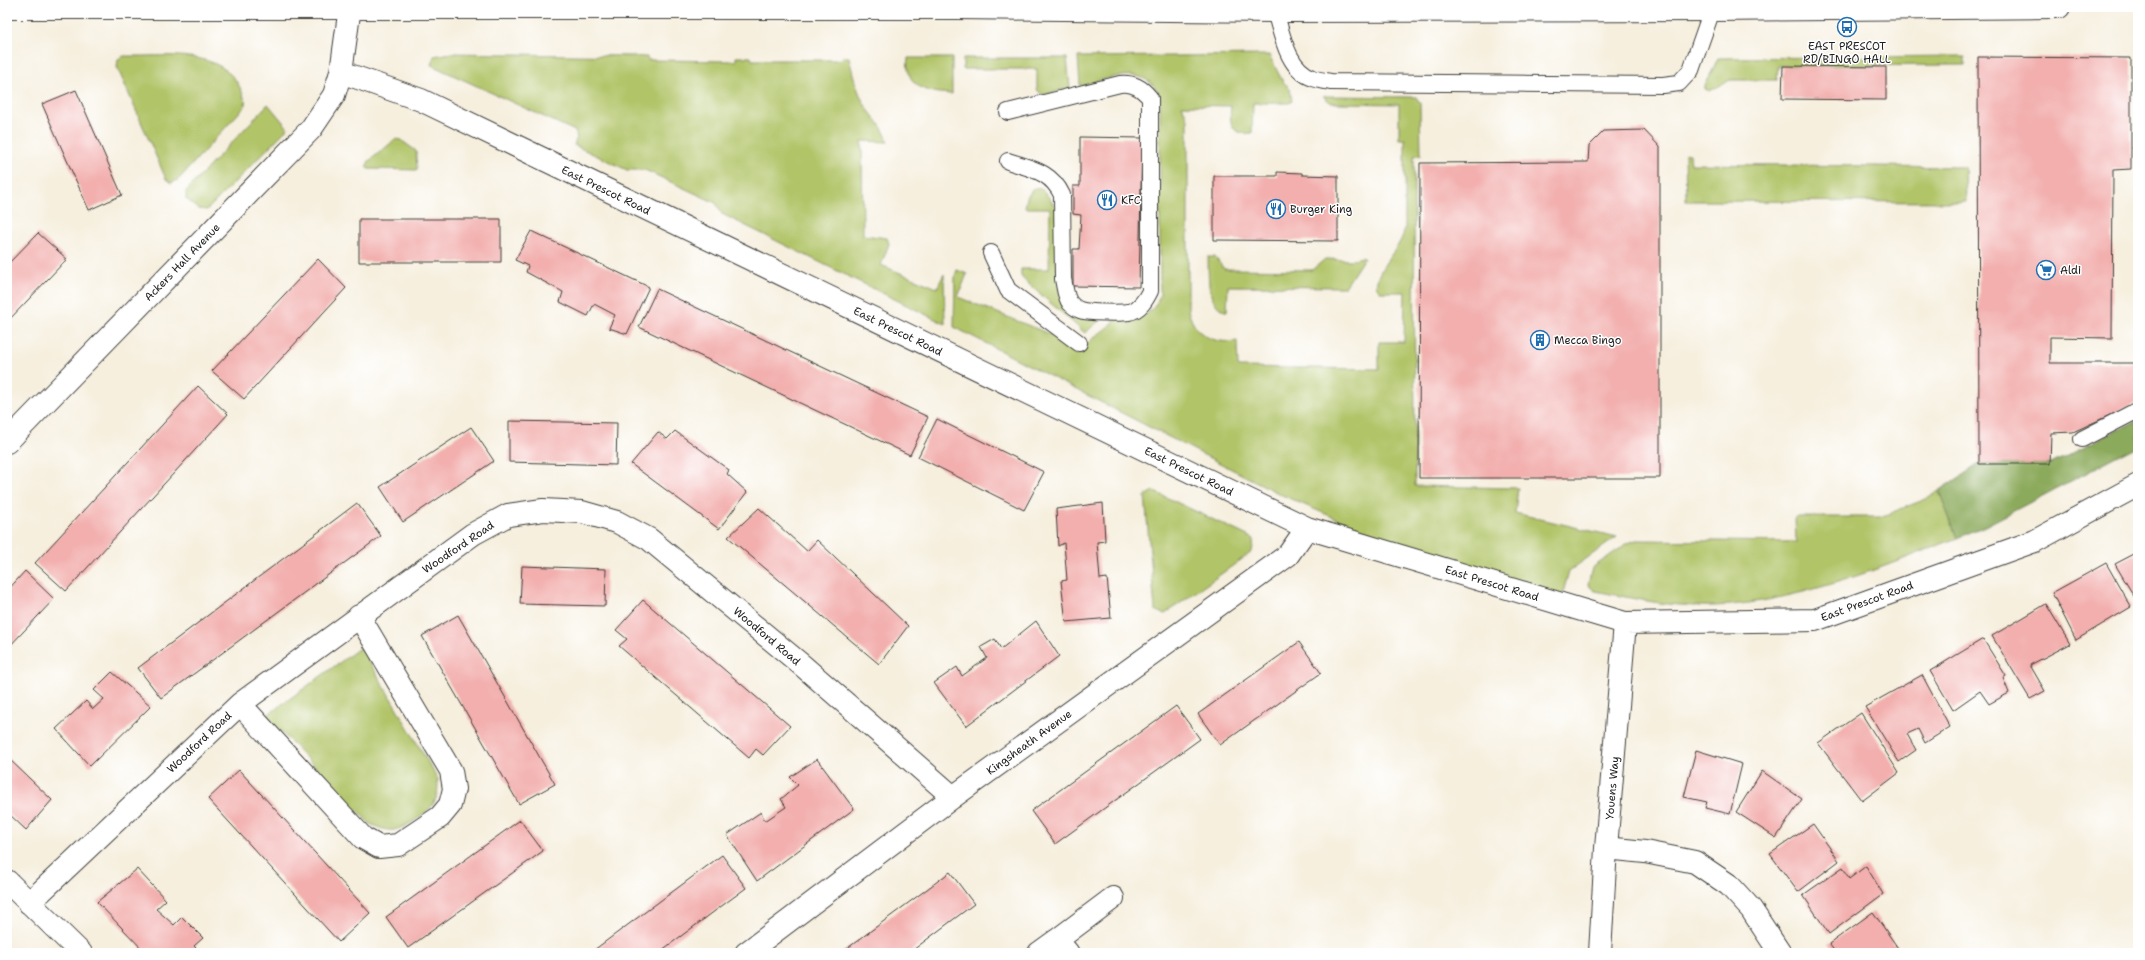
<svg xmlns="http://www.w3.org/2000/svg" width="2145" height="960" font-family="'Shantell Sans',sans-serif">
<rect width="100%" height="100%" fill="#fff"/>
<filter id="ink" filterUnits="userSpaceOnUse"><feTurbulence type="fractalNoise" baseFrequency=".025" numOctaves="2"/><feDisplacementMap in="SourceGraphic" scale="8" xChannelSelector="R" yChannelSelector="G"/><feConvolveMatrix kernelMatrix="1 2 1 2 8 2 1 2 1" color-interpolation-filters="sRGB"/></filter>
<filter id="wash" filterUnits="userSpaceOnUse"><feTurbulence type="fractalNoise" baseFrequency=".012" numOctaves="4" result="noise"/><feDisplacementMap in="SourceGraphic" scale="16" xChannelSelector="R" yChannelSelector="G"/><feGaussianBlur stdDeviation="0.9" result="paint"/><feColorMatrix in="noise" values="0 0 0 0 0 0 0 0 0 0 0 0 0 0 0 0 0 1.4 0 .05"/><feComposite in="paint" operator="in"/></filter>
<g filter="url(#wash)">
<rect width="100%" height="100%" fill="#f6efde"/>
<path fill="#b1c467" stroke="#667042" d="M 451,53 L 630,56 L 647,57 L 648,60 L 736,61 L 736,57 L 751,57 L 752,60 L 840,60 L 843,57 L 849,57 C 853,74 856,89 865,105 C 873,118 884,126 888,142 L 862,141 L 863,235 L 887,238 L 889,244 L 881,265 L 937,288 L 944,274 L 945,324 L 722,214 L 716,203 L 645,170 L 627,170 L 574,145 L 577,137 L 575,131 L 431,65 L 434,56 Z
M 1269,55 L 1283,82 L 1290,88 L 1292,101 L 1289,103 L 1253,103 L 1252,133 C 1231,135 1229,124 1231,106 L 1182,105 L 1188,120 L 1188,309 C 1193,335 1213,344 1237,341 L 1238,367 L 1379,369 L 1379,342 L 1404,342 L 1405,292 L 1380,292 L 1376,285 C 1379,263 1401,250 1405,228 L 1405,139 L 1399,139 L 1399,104 L 1336,103 L 1330,102 L 1323,96 L 1416,97 L 1420,103 L 1421,155 L 1414,156 L 1415,486 L 1518,488 L 1515,513 L 1617,537 L 1569,571 L 1562,596 C 1526,585 1489,577 1454,564 C 1396,544 1338,520 1282,495 L 954,327 L 955,276 L 957,270 L 967,274 L 958,297 L 1052,335 L 1077,355 L 1092,339 L 1113,323 L 1113,319 C 1135,319 1152,319 1160,295 L 1160,97 C 1147,62 1107,79 1080,86 L 1078,57 Z
M 124,56 C 172,57 233,45 246,105 L 178,180 L 171,183 L 166,179 L 117,67 L 118,59 Z
M 1965,56 L 1965,65 L 1778,66 L 1777,80 L 1730,80 L 1710,91 L 1705,89 L 1705,86 L 1718,58 Z
M 908,58 L 952,58 L 952,94 C 929,93 904,88 908,58 Z
M 963,58 L 1067,58 L 1070,88 L 1043,95 L 1037,90 L 1037,69 L 963,69 Z
M 268,104 L 288,128 L 207,210 L 199,209 L 186,199 L 186,191 Z
M 396,139 L 401,140 L 416,151 L 417,170 L 368,169 L 366,167 L 369,161 Z
M 1685,153 L 1690,154 L 1691,164 L 1965,167 L 1966,202 L 1686,201 Z
M 1034,188 L 1041,189 L 1045,192 L 1056,208 L 1062,304 C 1072,318 1084,318 1101,319 L 1085,333 L 1024,280 L 1021,275 L 1021,269 L 1049,269 L 1050,208 L 1025,208 L 1027,197 Z
M 1208,257 L 1215,257 L 1224,269 L 1312,270 L 1325,259 L 1350,260 L 1362,257 L 1364,258 L 1345,287 L 1228,286 L 1227,312 C 1205,304 1209,276 1208,257 Z
M 1153,491 L 1254,539 L 1252,552 L 1165,614 L 1155,610 L 1145,496 Z
M 1939,491 L 1957,538 C 1874,571 1769,614 1679,605 C 1651,603 1622,596 1595,591 L 1588,585 L 1592,568 L 1628,543 L 1636,540 L 1796,542 L 1795,517 L 1880,517 L 1926,499 Z
M 361,647 L 438,779 C 438,786 438,794 435,801 C 429,813 407,827 394,830 C 385,831 378,827 370,824 L 266,716 Z"/>
<path fill="#8caa5c" stroke="#54633c" d="M 2138,420 L 2138,446 L 1985,526 L 1957,538 L 1939,491 L 1979,464 L 2051,464 Z"/>
<g id="blocks">
<path fill="#f2afad" d="M 1978,57 L 2131,58 L 2131,169 L 2113,170 L 2112,338 L 2050,337 L 2050,363 L 2138,363 L 2138,402 L 2073,432 L 2051,433 L 2050,464 L 1979,464 Z
M 1783,66 L 1886,67 L 1886,100 L 1782,99 Z
M 76,90 L 122,195 L 89,210 L 42,104 Z
M 1644,130 L 1660,147 L 1660,478 L 1419,478 L 1420,163 L 1588,162 L 1589,146 L 1604,131 Z
M 1080,137 L 1142,138 L 1139,287 L 1073,286 L 1073,249 L 1079,249 L 1081,215 L 1073,214 L 1073,186 L 1080,186 Z
M 1277,172 L 1302,173 L 1302,175 L 1338,176 L 1338,241 L 1214,240 L 1214,176 L 1277,176 Z
M 359,219 L 501,219 L 501,262 L 359,262 Z
M 531,231 L 649,287 L 627,334 L 609,328 L 615,315 L 594,304 L 588,316 L 560,302 L 563,292 L 526,272 L 528,266 L 515,260 Z
M 38,233 L 67,259 L 7,322 L 7,265 Z
M 318,259 L 346,288 L 244,399 L 212,371 Z
M 657,289 L 928,417 L 910,455 L 639,327 Z
M 198,386 L 228,414 L 66,591 L 35,563 Z
M 937,419 L 1044,472 L 1024,510 L 918,457 Z
M 509,421 L 617,423 L 616,465 L 509,462 Z
M 471,427 L 494,461 L 403,522 L 380,487 Z
M 675,431 L 729,470 L 727,474 L 747,492 L 719,529 L 631,464 L 658,432 L 667,439 Z
M 357,503 L 381,536 L 161,698 L 138,668 Z
M 1103,503 L 1105,541 L 1097,542 L 1100,579 L 1107,578 L 1111,618 L 1066,622 L 1061,581 L 1067,580 L 1064,543 L 1058,546 L 1056,509 Z
M 759,508 L 807,551 L 817,540 L 908,626 L 879,664 L 728,537 Z
M 2138,552 L 2138,603 L 2115,564 Z
M 2106,563 L 2131,607 L 2076,640 L 2052,593 Z
M 522,566 L 606,569 L 605,606 L 520,604 Z
M 25,571 L 54,599 L 7,649 L 7,591 Z
M 643,600 L 790,726 L 763,755 L 756,749 L 749,758 L 619,646 L 627,639 L 616,630 Z
M 2046,604 L 2070,644 L 2030,665 L 2045,691 L 2030,699 L 1992,636 Z
M 458,615 L 555,784 L 519,804 L 422,636 Z
M 1036,621 L 1059,656 L 966,726 L 934,683 L 957,667 L 962,676 L 987,658 L 981,647 L 995,639 L 1001,649 Z
M 1983,639 L 2006,676 L 2003,678 L 2009,693 L 1989,704 L 1980,691 L 1953,710 L 1930,671 Z
M 1299,642 L 1321,673 L 1220,745 L 1198,714 Z
M 112,672 L 151,706 L 90,766 L 56,729 L 86,701 L 93,709 L 104,699 L 94,690 Z
M 1922,675 L 1950,727 L 1925,743 L 1918,729 L 1907,734 L 1916,750 L 1899,762 L 1865,707 Z
M 1176,706 L 1200,739 L 1055,844 L 1031,811 Z
M 1861,713 L 1899,773 L 1862,801 L 1818,743 Z
M 1696,750 L 1742,764 L 1730,814 L 1705,808 L 1707,802 L 1684,797 Z
M 7,757 L 52,800 L 26,830 L 7,812 Z
M 817,759 L 854,809 L 757,881 L 727,835 L 761,812 L 765,821 L 786,807 L 781,799 L 798,785 L 790,777 Z
M 239,770 L 370,913 L 339,942 L 208,799 Z
M 1762,771 L 1802,799 L 1776,838 L 1736,812 Z
M 520,820 L 543,851 L 408,948 L 386,917 Z
M 1813,824 L 1839,861 L 1798,892 L 1770,854 Z
M 722,855 L 746,888 L 673,942 L 658,953 L 590,953 Z
M 1866,866 L 1883,894 L 1829,934 L 1803,895 L 1843,867 L 1849,879 Z
M 137,869 L 166,900 L 156,909 L 174,925 L 182,917 L 203,938 L 194,946 L 201,953 L 146,953 L 97,902 Z
M 950,872 L 974,904 L 950,922 L 909,953 L 841,953 Z
M 1873,912 L 1900,951 L 1897,953 L 1836,953 L 1829,944 Z"/>
</g>
</g>
<g filter="url(#ink)">
<use href="#blocks" fill-opacity="0" stroke="#3d3c39" stroke-width="1"/>
<g fill="none" stroke-linecap="round" stroke-linejoin="round">
<defs>
<path id="lane" d="M 1275,11 C 1282,34 1287,69 1313,78 C 1318,80 1325,81 1331,82 L 1663,85 L 1679,83 L 1691,70 L 1712,10
M 1008,161 C 1031,169 1051,171 1062,195 L 1063,279 C 1065,287 1065,296 1070,303 C 1072,305 1077,309 1080,310 C 1088,313 1121,313 1129,312 C 1140,310 1146,299 1150,291 L 1150,98 C 1141,87 1133,83 1120,84 L 1008,112
M 991,253 L 1008,290 L 1079,343
M 2082,439 L 2138,410"/>
<path id="street" d="M 350,7 L 341,72 L 421,100 L 1307,528 L 1625,623 L 1815,620 L 2035,541 L 2138,485
M 7,442 L 311,129 L 334,95 L 341,72
M 240,704 L 363,838 L 379,847 L 398,845 L 440,817 L 450,805 L 454,789 L 451,771 L 359,616
M 1606,848 L 1645,852 L 1695,862 L 1729,885 L 1751,909 L 1780,953
M 7,881 L 81,953
M 29,903 L 240,704 L 473,534 L 508,515 L 543,510 L 582,512 L 617,522 L 649,539 L 803,666 L 953,797
M 1057,940 L 1113,898
M 746,953 L 953,797 L 1288,555 L 1307,528
M 1039,953 L 1057,940 L 1068,953
M 1600,953 L 1606,848 L 1625,623"/>
<path id="highway" d="M 7,8 L 956,8 L 1275,11 L 1712,10 L 2059,7"/>
</defs>
<use href="#lane" stroke="#3d3c39" stroke-width="18"/>
<use href="#street" stroke="#3d3c39" stroke-width="24"/>
<use href="#highway" stroke="#3d3c39" stroke-width="24"/>
<use href="#lane" stroke="#fff" stroke-width="16"/>
<use href="#street" stroke="#fff" stroke-width="22"/>
<use href="#highway" stroke="#fff" stroke-width="22"/>
</g>
</g>
<defs>
<symbol id="bus-ring" viewBox="-11 -11 22 22"><circle r="9.5" fill="#fff" stroke="#1f6fb2" stroke-width="1.5"/><path d="M-5-6H5V4H4V6H2V4H-2V6H-4V4H-5ZM-3.5-4V0h7V-4ZM-3.5 1.2v1.5H-2V1.2ZM2 1.2v1.5H3.5V1.2Z" fill="#1f6fb2"/></symbol>
<symbol id="restaurant-ring" viewBox="-11 -11 22 22"><circle r="9.5" fill="#fff" stroke="#1f6fb2" stroke-width="1.5"/><path d="M-5-6h1v4h1v-4h1v4h1v-4h1v5L-1.5 .5V6h-2V.5L-5-1ZM5-6V6H3V1.5H1.5Q1.5-4 5-6Z" fill="#1f6fb2"/></symbol>
<symbol id="supermarket-ring" viewBox="-11 -11 22 22"><circle r="9.5" fill="#fff" stroke="#1f6fb2" stroke-width="1.5"/><path d="M-6-5.5h2.5l.6 2H6L4.5 2H-2.5L-4.4-4H-6ZM-1.5 3.2a1.3 1.3 0 1 0 .1 0ZM3 3.2a1.3 1.3 0 1 0 .1 0Z" fill="#1f6fb2"/></symbol>
<symbol id="building-ring" viewBox="-11 -11 22 22"><circle r="9.5" fill="#fff" stroke="#1f6fb2" stroke-width="1.5"/><path d="M-4-6H4V6H1V3H-1V6H-4ZM-2.5-4.3h1.7v1.8h-1.7ZM.8-4.3h1.7v1.8H.8ZM-2.5-1h1.7V.8h-1.7ZM.8-1h1.7V.8H.8Z" fill="#1f6fb2"/></symbol>
</defs>
<g fill-rule="evenodd">
<use href="#bus-ring" x="1836" y="16" width="22" height="22"/>
<use href="#restaurant-ring" x="1096" y="189" width="22" height="22"/>
<use href="#restaurant-ring" x="1265" y="198" width="22" height="22"/>
<use href="#supermarket-ring" x="2035" y="259" width="22" height="22"/>
<use href="#building-ring" x="1529" y="329" width="22" height="22"/>
</g>
<g text-anchor="middle" stroke-width="3" stroke-linejoin="round" paint-order="stroke">
<g font-size="11" fill="#1c1c1c" stroke="#fff" text-anchor="start">
<text x="1847" y="50" text-anchor="middle">EAST PRESCOT<tspan x="1847" dy="13">RD/BINGO HALL</tspan></text>
<text x="1121" y="204">KFC</text>
<text x="1290" y="213">Burger King</text>
<text x="2060" y="274">Aldi</text>
<text x="1554" y="344">Mecca Bingo</text>
</g>
<g font-size="11" fill="#1c1c1c" stroke="#fff">
<text transform="translate(606 190) rotate(26)" y="4">East Prescot Road</text>
<text transform="translate(182 262) rotate(-46)" y="4">Ackers Hall Avenue</text>
<text transform="translate(898 331) rotate(26)" y="4">East Prescot Road</text>
<text transform="translate(1189 471) rotate(26)" y="4">East Prescot Road</text>
<text transform="translate(458 547) rotate(-34)" y="4">Woodford Road</text>
<text transform="translate(1492 583) rotate(17)" y="4">East Prescot Road</text>
<text transform="translate(1867 601) rotate(-20)" y="4">East Prescot Road</text>
<text transform="translate(767 636) rotate(40)" y="4">Woodford Road</text>
<text transform="translate(199 742) rotate(-43)" y="4">Woodford Road</text>
<text transform="translate(1029 742) rotate(-36)" y="4">Kingsheath Avenue</text>
<text transform="translate(1612 788) rotate(-85)" y="4">Youens Way</text>
</g>
</g>
<rect width="2145" height="960" fill="none" stroke="#fff" stroke-width="24"/>
</svg>
